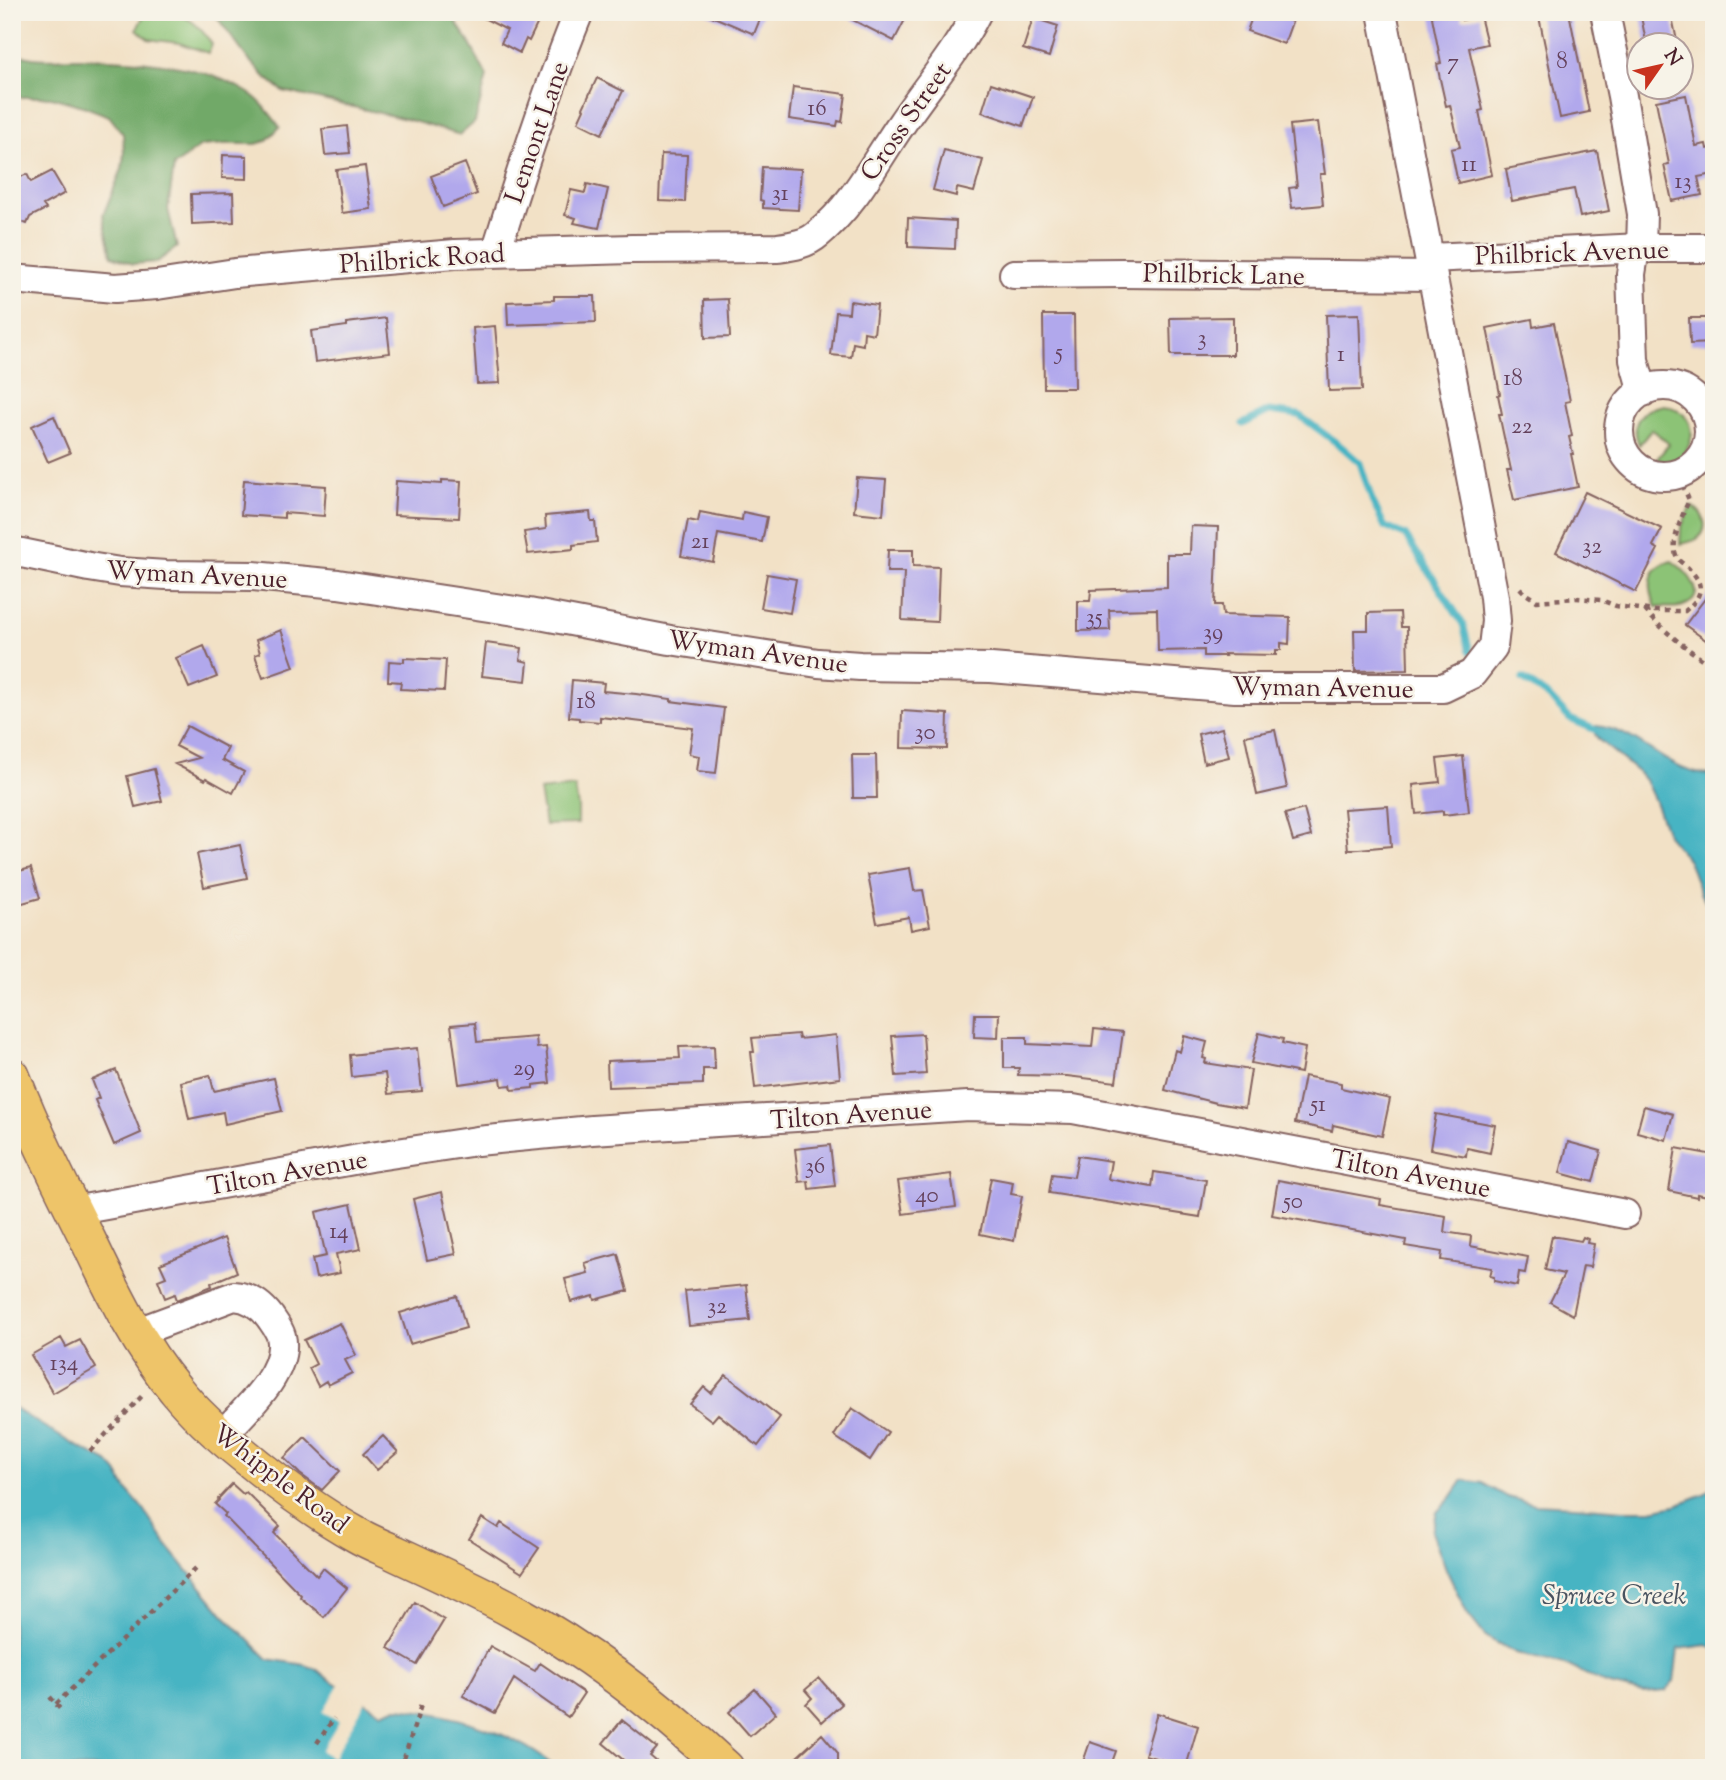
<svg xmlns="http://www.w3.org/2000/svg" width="1726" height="1780" font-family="'Sorts Mill Goudy',serif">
<rect width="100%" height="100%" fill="#f7f3e8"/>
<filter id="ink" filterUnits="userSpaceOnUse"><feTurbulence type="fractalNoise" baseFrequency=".0143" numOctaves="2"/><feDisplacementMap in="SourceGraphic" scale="14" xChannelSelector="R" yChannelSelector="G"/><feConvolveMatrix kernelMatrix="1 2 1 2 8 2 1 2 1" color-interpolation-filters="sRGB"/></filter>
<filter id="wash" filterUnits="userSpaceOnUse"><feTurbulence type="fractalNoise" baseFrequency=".00686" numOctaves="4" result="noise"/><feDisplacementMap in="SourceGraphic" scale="28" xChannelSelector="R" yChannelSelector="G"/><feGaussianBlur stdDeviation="1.57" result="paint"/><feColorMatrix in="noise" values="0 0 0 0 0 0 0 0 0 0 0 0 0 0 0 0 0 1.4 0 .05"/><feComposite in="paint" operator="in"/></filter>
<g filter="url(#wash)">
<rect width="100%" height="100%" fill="#f2e1c6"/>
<path fill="#8cc376" stroke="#6b7150" stroke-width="2" d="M 144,15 C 181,14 190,12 212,44 L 208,53 L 179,43 L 148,39 L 137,29 Z
M 1664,405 C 1713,415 1688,474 1656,460 L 1669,444 L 1652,429 L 1639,445 C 1630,422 1640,409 1664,405 Z
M 1691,506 C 1705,512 1710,530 1697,539 C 1692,542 1685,543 1680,544 L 1681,528 Z
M 1672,561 C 1685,570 1712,596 1683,606 C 1675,609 1664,607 1656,607 C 1648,588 1646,567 1672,561 Z
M 575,787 L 578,807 L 578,824 L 545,825 L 539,791 Z"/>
<path fill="#71a967" stroke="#5e6449" stroke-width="2" d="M 213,12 L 455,12 L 454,19 L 469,42 L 487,76 L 475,122 L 460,135 L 406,119 L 283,91 L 265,77 L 248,59 Z
M 12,52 C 19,54 26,57 33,58 C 47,60 62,58 76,58 C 131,59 199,62 247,92 C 261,100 270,114 280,127 L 266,141 L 256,144 L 226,144 L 201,146 L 174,166 L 168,209 L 177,247 L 157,262 L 133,264 L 112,256 L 103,215 L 122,169 L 124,154 L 123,134 L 109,116 L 83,106 L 51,97 L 24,97 L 12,98 Z"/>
<path fill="#47b4c3" stroke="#486a77" stroke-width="2" d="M 1596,726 C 1639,729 1670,777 1714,775 L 1714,914 L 1701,895 L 1688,860 L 1668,836 L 1654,799 L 1645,780 L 1639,773 L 1599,740 L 1595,734 Z
M 12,1407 L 71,1443 L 108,1462 L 117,1472 L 127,1490 L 144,1510 L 168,1547 L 223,1614 L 268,1659 L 305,1665 L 316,1669 L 327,1678 L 382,1713 C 386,1712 392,1708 397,1708 C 404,1708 412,1710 419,1711 C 466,1718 519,1736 556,1768 L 12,1768 Z
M 1463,1480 L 1482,1483 L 1507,1497 L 1534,1504 L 1574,1506 L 1623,1510 L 1651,1510 L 1676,1505 L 1704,1494 L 1714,1487 L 1714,1649 L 1708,1645 L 1678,1649 L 1674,1681 L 1666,1691 L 1643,1693 L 1606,1684 L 1569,1666 L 1516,1653 L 1486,1637 L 1467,1613 L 1447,1571 L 1432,1532 L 1437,1512 L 1450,1499 Z"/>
<path fill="#f2e1c6" d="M 339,1684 L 381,1709 L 366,1701 L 333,1758 L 321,1751 L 339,1721 L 323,1712 Z"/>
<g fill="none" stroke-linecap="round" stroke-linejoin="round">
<path stroke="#47b4c3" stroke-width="7" d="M 1243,424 L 1269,411 L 1299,415 L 1342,447 L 1360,463 L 1372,500 L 1385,527 L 1405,535 L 1463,624 L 1470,652
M 1523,679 L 1549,697 L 1570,719 L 1603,733"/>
</g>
<g id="blocks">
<path fill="#b1a8ec" d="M 472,12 L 543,12 L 529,41 L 526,39 L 520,53 L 501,43 L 507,30 Z
M 702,12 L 763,12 L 754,34 Z
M 837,12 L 909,12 L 894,41 Z
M 1254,12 L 1289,12 L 1286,19 L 1292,22 L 1284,44 L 1247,31 Z
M 1431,12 L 1461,12 L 1462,20 L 1480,16 L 1487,44 L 1469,48 L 1483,110 L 1479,111 L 1492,175 L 1458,183 L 1451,149 L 1460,147 L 1450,105 L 1446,106 L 1440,79 L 1437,64 L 1441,63 Z
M 1538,12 L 1569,12 L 1589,112 L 1560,118 Z
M 1640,12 L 1671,12 L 1678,46 L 1647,46 Z
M 1033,18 L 1058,26 L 1049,57 L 1023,49 Z
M 597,78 L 623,91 L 602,134 L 578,122 L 584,109 L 583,108 Z
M 991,83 L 1033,97 L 1023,126 L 982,112 Z
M 793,87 L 846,94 L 842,122 L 838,121 L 837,126 L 789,119 Z
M 1686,95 L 1696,146 L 1706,144 L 1707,149 L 1714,148 L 1714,174 L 1698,177 L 1702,195 L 1672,201 L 1664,165 L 1669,164 L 1656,101 Z
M 1318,122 L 1325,174 L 1320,174 L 1323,205 L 1292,208 L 1289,188 L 1297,187 L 1290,125 Z
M 347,126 L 350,153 L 325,155 L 322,129 Z
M 944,150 L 983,160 L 974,192 L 957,188 L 956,196 L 933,190 Z
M 1597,151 L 1609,211 L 1580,217 L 1574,189 L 1512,201 L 1506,169 Z
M 661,154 L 687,155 L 685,202 L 659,201 Z
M 223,155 L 247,156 L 247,179 L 222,178 Z
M 465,163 L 477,194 L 443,207 L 431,176 Z
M 365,166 L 371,209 L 342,213 L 336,170 Z
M 762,167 L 801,169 L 798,210 L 763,208 L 763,201 L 760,200 Z
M 52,171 L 65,193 L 43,205 L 46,209 L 30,217 L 27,224 L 16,220 L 12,214 L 12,181 L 27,174 L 31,182 Z
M 587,184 L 608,189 L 599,228 L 574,223 L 576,218 L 565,215 L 571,190 L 585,193 Z
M 233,193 L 234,222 L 192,224 L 191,194 Z
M 908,218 L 956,221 L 955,249 L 908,247 L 908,242 L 907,242 Z
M 554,296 L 595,296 L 596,322 L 508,325 L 507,302 L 554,300 Z
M 728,299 L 730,337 L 705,338 L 704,300 Z
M 850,301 L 877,305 L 874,334 L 864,332 L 863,345 L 853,343 L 851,357 L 831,355 L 836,312 L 849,313 Z
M 1359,314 L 1362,390 L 1329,391 L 1326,315 Z
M 1043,315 L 1074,315 L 1075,388 L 1044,388 Z
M 1233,317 L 1233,355 L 1171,355 L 1170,318 Z
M 386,318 L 390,353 L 315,362 L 311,331 L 347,326 L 347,323 Z
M 1689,318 L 1714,318 L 1714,343 L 1690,344 Z
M 1532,319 L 1533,327 L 1554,323 L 1570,401 L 1565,402 L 1572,436 L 1569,437 L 1573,454 L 1571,454 L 1578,487 L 1514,500 L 1507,470 L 1511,470 L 1499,414 L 1502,414 L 1498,395 L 1500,394 L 1487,328 Z
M 495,326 L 500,383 L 477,384 L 473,328 Z
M 54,416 L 70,453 L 48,462 L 32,426 Z
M 857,478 L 886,480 L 883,515 L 854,512 Z
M 244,480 L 326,486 L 324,516 L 284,513 L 284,518 L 241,515 Z
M 442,480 L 461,481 L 459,518 L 394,515 L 396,481 L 442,484 Z
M 1585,492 L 1662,529 L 1653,546 L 1658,549 L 1636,592 L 1556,552 Z
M 590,512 L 591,521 L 595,521 L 597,542 L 573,545 L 573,549 L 528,554 L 524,532 L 546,529 L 545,516 Z
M 700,512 L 742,520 L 743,512 L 767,517 L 762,542 L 718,534 L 713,562 L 681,556 L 688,520 L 698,522 Z
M 1191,526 L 1218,527 L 1215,605 L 1222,605 L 1223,615 L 1290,617 L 1289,644 L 1281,643 L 1281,650 L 1276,650 L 1276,655 L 1224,654 L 1225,656 L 1204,656 L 1204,650 L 1158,651 L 1157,609 L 1109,610 L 1110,630 L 1078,631 L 1078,601 L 1090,601 L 1091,590 L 1167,587 L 1167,554 L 1190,554 Z
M 888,550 L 913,550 L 913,566 L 939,567 L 937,622 L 902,620 L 904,572 L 887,572 Z
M 767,574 L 796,579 L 790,613 L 761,608 Z
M 1714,587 L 1714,646 L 1685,625 Z
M 1400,612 L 1401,627 L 1407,627 L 1408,670 L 1355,671 L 1354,630 L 1368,630 L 1368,613 Z
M 281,630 L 294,667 L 263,678 L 255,655 L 260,653 L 256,640 Z
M 486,643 L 522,648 L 520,660 L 528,662 L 526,681 L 482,676 Z
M 204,646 L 217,677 L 189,688 L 176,658 Z
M 404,658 L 446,660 L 444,691 L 400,689 L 401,682 L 388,681 L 389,661 L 404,662 Z
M 572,680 L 604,683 L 603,691 L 636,694 L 671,699 L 671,701 L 724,708 L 716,773 L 697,771 L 699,756 L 689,754 L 693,728 L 600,717 L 600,722 L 579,720 L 579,718 L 569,717 Z
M 902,711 L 948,714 L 947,749 L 901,748 Z
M 187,726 L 228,748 L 222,760 L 244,772 L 233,793 L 206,778 L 205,780 L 175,764 L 199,758 L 176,746 Z
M 1222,728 L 1229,757 L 1204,763 L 1198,734 Z
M 1275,730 L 1287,788 L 1257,795 L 1245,736 Z
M 852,755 L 876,755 L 877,798 L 853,798 Z
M 1463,756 L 1469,812 L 1443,815 L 1443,811 L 1416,814 L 1413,785 L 1440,782 L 1437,759 Z
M 154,769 L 162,801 L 135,807 L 127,776 Z
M 1388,806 L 1391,846 L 1348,850 L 1344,809 Z
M 1304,809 L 1311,836 L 1293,841 L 1285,814 Z
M 240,845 L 247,878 L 204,887 L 197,854 Z
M 31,868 L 40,898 L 12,906 L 12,873 Z
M 910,868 L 914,891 L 923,890 L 930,926 L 911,930 L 909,917 L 877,923 L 868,875 Z
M 975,1014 L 999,1014 L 998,1038 L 974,1037 Z
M 475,1023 L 477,1042 L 536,1037 L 537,1048 L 546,1047 L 550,1083 L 533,1085 L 533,1088 L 512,1090 L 511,1085 L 502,1086 L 501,1078 L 459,1084 L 451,1025 Z
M 1094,1029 L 1123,1032 L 1116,1082 L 1067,1076 L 1018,1075 L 1019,1068 L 1004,1068 L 1004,1037 L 1027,1037 L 1027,1044 L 1092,1047 Z
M 1259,1033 L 1283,1039 L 1282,1043 L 1305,1048 L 1301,1073 L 1251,1063 Z
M 798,1034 L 799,1039 L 836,1035 L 840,1078 L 755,1088 L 751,1052 L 754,1052 L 752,1038 Z
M 923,1034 L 926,1074 L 896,1076 L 892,1036 Z
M 1184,1036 L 1207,1042 L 1203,1058 L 1206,1059 L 1205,1063 L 1251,1070 L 1245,1108 L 1216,1103 L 1165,1090 L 1175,1050 L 1180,1052 Z
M 714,1046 L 715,1069 L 703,1069 L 703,1084 L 608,1087 L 607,1061 L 680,1058 L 679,1047 Z
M 417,1048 L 422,1091 L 388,1094 L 385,1073 L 352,1077 L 350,1055 Z
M 116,1070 L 141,1133 L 114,1145 L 95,1100 L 99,1098 L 92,1080 Z
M 210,1075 L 214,1091 L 274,1078 L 282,1111 L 225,1124 L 223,1112 L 189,1119 L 181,1082 Z
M 1304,1076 L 1341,1083 L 1341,1088 L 1390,1099 L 1382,1136 L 1333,1125 L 1332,1131 L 1295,1123 Z
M 1644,1106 L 1673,1114 L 1666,1140 L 1637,1132 Z
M 1436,1114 L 1495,1125 L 1490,1153 L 1467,1148 L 1466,1156 L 1430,1149 Z
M 1568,1142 L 1601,1151 L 1593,1182 L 1560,1173 Z
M 830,1145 L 835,1186 L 809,1189 L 808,1181 L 799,1182 L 795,1149 Z
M 1676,1148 L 1714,1155 L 1714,1197 L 1697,1194 L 1697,1197 L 1669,1191 Z
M 1078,1156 L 1111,1161 L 1108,1179 L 1152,1187 L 1154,1172 L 1206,1180 L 1200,1217 L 1049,1193 L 1052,1174 L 1074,1177 Z
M 951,1174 L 956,1207 L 903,1214 L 898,1181 Z
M 991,1178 L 1013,1182 L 1011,1194 L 1022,1196 L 1014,1241 L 980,1234 Z
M 1278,1180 L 1381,1199 L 1380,1205 L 1446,1216 L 1444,1232 L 1471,1236 L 1470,1246 L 1528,1257 L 1525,1273 L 1519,1272 L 1517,1286 L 1494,1281 L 1494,1277 L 1490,1276 L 1492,1268 L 1441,1260 L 1442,1252 L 1405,1246 L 1406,1240 L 1272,1215 Z
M 442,1192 L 456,1254 L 427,1260 L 413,1199 Z
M 351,1204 L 361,1249 L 336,1254 L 340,1273 L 316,1278 L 312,1259 L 326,1256 L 316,1212 Z
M 1552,1236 L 1581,1241 L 1583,1237 L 1588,1239 L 1587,1243 L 1594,1244 L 1590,1267 L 1583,1266 L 1573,1315 L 1550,1302 L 1564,1274 L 1545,1270 Z
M 224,1238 L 237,1272 L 211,1283 L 212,1286 L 177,1300 L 175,1294 L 165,1298 L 158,1280 L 166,1277 L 160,1264 Z
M 618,1254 L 628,1291 L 595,1300 L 594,1296 L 571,1302 L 565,1279 L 588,1273 L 585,1263 Z
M 746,1285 L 750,1320 L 689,1326 L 685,1291 Z
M 457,1296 L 466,1328 L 410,1344 L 400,1313 Z
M 340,1323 L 356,1355 L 345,1360 L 352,1373 L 328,1385 L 326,1381 L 318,1386 L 309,1368 L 316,1364 L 304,1340 Z
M 61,1338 L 66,1347 L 80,1340 L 96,1368 L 53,1393 L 31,1355 Z
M 726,1375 L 780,1417 L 758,1446 L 718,1414 L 712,1421 L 690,1404 L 704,1387 L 711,1393 Z
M 852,1408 L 888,1432 L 870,1460 L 834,1436 Z
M 383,1436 L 398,1452 L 377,1470 L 363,1454 Z
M 305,1437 L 340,1471 L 322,1490 L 300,1474 L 284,1458 Z
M 232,1484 L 243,1494 L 246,1492 L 280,1526 L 274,1533 L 317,1576 L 323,1568 L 347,1588 L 324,1617 L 300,1597 L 301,1595 L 224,1516 L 226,1514 L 215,1504 L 219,1500 L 218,1499 Z
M 482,1518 L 498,1528 L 501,1523 L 539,1548 L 522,1573 L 469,1539 Z
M 415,1602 L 444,1620 L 417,1665 L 388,1648 Z
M 490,1646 L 535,1671 L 540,1663 L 584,1693 L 568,1717 L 514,1679 L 495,1713 L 463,1696 Z
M 819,1678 L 842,1704 L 822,1722 L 806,1704 L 812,1698 L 805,1690 Z
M 755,1689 L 776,1713 L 750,1736 L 729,1712 Z
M 1157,1713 L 1198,1726 L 1186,1767 L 1145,1755 Z
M 622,1720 L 657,1748 L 650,1756 L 664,1768 L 633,1768 L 603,1743 Z
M 822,1734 L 838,1753 L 838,1768 L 785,1768 Z
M 1090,1742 L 1116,1751 L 1110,1768 L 1081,1768 Z"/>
</g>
</g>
<g filter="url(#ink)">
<use href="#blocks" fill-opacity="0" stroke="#856361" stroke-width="2"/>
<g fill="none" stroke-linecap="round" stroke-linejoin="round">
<defs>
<path id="minor" d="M 1605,12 L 1622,96 L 1642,214 L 1641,248
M 1635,249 L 1631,274 L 1634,360 L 1643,392
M 496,252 C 521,171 547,90 579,12
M 1430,258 L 1641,248 L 1714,248
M 1014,274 L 1122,273 L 1433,276
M 12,279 L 115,288 L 157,285 L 235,273 L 455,254 L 632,249 L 778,248 C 792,246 807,244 818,234 C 854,205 876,160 902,123 C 927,86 957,52 977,12
M1619 431a45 45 0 1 1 90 0a45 45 0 1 1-90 0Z
M 12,551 L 89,567 L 120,572 L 166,575 L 253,576 L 338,584 L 529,613 L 670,640 L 818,663 L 860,666 L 991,668 L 1235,688 L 1443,688 L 1472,674 L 1493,647 L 1496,621 L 1494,597 L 1382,12
M 73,1211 L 370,1157 L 477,1141 L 592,1130 L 968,1106 L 1073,1109 L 1625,1214
M 135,1333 L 234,1296 C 249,1297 261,1305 270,1317 C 274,1323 279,1329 281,1336 C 290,1372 243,1412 221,1436"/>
<path id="major" d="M 12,1076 C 34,1132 61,1186 88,1240 C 113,1292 138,1345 176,1390 C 196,1415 220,1436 245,1456 C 280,1485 317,1513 357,1535 C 369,1542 382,1547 395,1553 C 435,1572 476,1590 514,1611 C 592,1653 661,1708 726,1768"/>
</defs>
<use href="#minor" stroke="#856361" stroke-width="32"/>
<use href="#major" stroke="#856361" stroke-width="38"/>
<path stroke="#856361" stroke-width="4.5" stroke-dasharray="5 5" stroke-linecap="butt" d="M 1520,588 L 1526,594 L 1537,601 L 1576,598 L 1601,600 L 1616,606 L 1655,611 L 1685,611 C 1700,598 1707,587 1690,570 C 1687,566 1681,563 1678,559 C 1668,545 1683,514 1689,500 L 1678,474
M 1645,610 C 1664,633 1690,650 1714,668
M 90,1451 L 143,1395
M 50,1697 L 61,1710
M 56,1704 L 199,1565
M 317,1743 L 334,1718
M 401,1768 L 421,1705"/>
<use href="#minor" stroke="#fff" stroke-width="28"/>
<use href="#major" stroke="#eec469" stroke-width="35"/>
</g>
</g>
<g text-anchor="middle" stroke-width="5" stroke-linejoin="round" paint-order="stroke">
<g font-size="23" fill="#64415b">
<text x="1562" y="68">8</text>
<text x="1453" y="69">7</text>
<text x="817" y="115">16</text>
<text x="1469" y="171">11</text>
<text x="1683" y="188">13</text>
<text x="780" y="200">31</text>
<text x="1202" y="345">3</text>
<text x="1059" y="359">5</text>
<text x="1341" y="361">1</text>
<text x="1513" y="385">18</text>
<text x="1522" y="433">22</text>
<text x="700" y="548">21</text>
<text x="1592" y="553">32</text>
<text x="1094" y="624">35</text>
<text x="1213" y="639">39</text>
<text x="586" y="708">18</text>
<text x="925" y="739">30</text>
<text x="524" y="1075">29</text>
<text x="1318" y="1111">51</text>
<text x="815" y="1173">36</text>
<text x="927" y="1202">40</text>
<text x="1293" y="1208">50</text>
<text x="339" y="1238">14</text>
<text x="717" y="1313">32</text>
<text x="64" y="1370">134</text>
</g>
<g font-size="26" fill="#4a1f2b" stroke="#f7f3e8">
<text transform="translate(905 121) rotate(-55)" y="9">Cross Street</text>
<text transform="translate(536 132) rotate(-71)" y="9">Lemont Lane</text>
<text transform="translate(1572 252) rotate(-2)" y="9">Philbrick Avenue</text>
<text transform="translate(422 258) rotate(-4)" y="9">Philbrick Road</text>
<text transform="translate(1224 274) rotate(1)" y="9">Philbrick Lane</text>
<text transform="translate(197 574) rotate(3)" y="9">Wyman Avenue</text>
<text transform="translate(758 651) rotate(8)" y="9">Wyman Avenue</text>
<text transform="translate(1323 687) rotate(1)" y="9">Wyman Avenue</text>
<text transform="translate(851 1114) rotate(-4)" y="9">Tilton Avenue</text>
<text transform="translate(287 1172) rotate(-10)" y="9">Tilton Avenue</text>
<text transform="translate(1411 1173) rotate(11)" y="9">Tilton Avenue</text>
<text transform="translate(281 1478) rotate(37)" y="9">Whipple Road</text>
</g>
<g font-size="28" font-style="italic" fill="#495360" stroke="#f7f3e8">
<text x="1614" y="1604">Spruce Creek</text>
</g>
</g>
<rect width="1726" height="1780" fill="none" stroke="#f7f3e8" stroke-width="42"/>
<g transform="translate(1660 66) rotate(56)"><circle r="33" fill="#f7f3e8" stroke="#b29e9c" stroke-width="2"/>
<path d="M0-5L12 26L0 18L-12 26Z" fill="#c8321e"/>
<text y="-10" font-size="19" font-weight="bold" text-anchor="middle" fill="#4a1f2b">N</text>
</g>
</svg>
